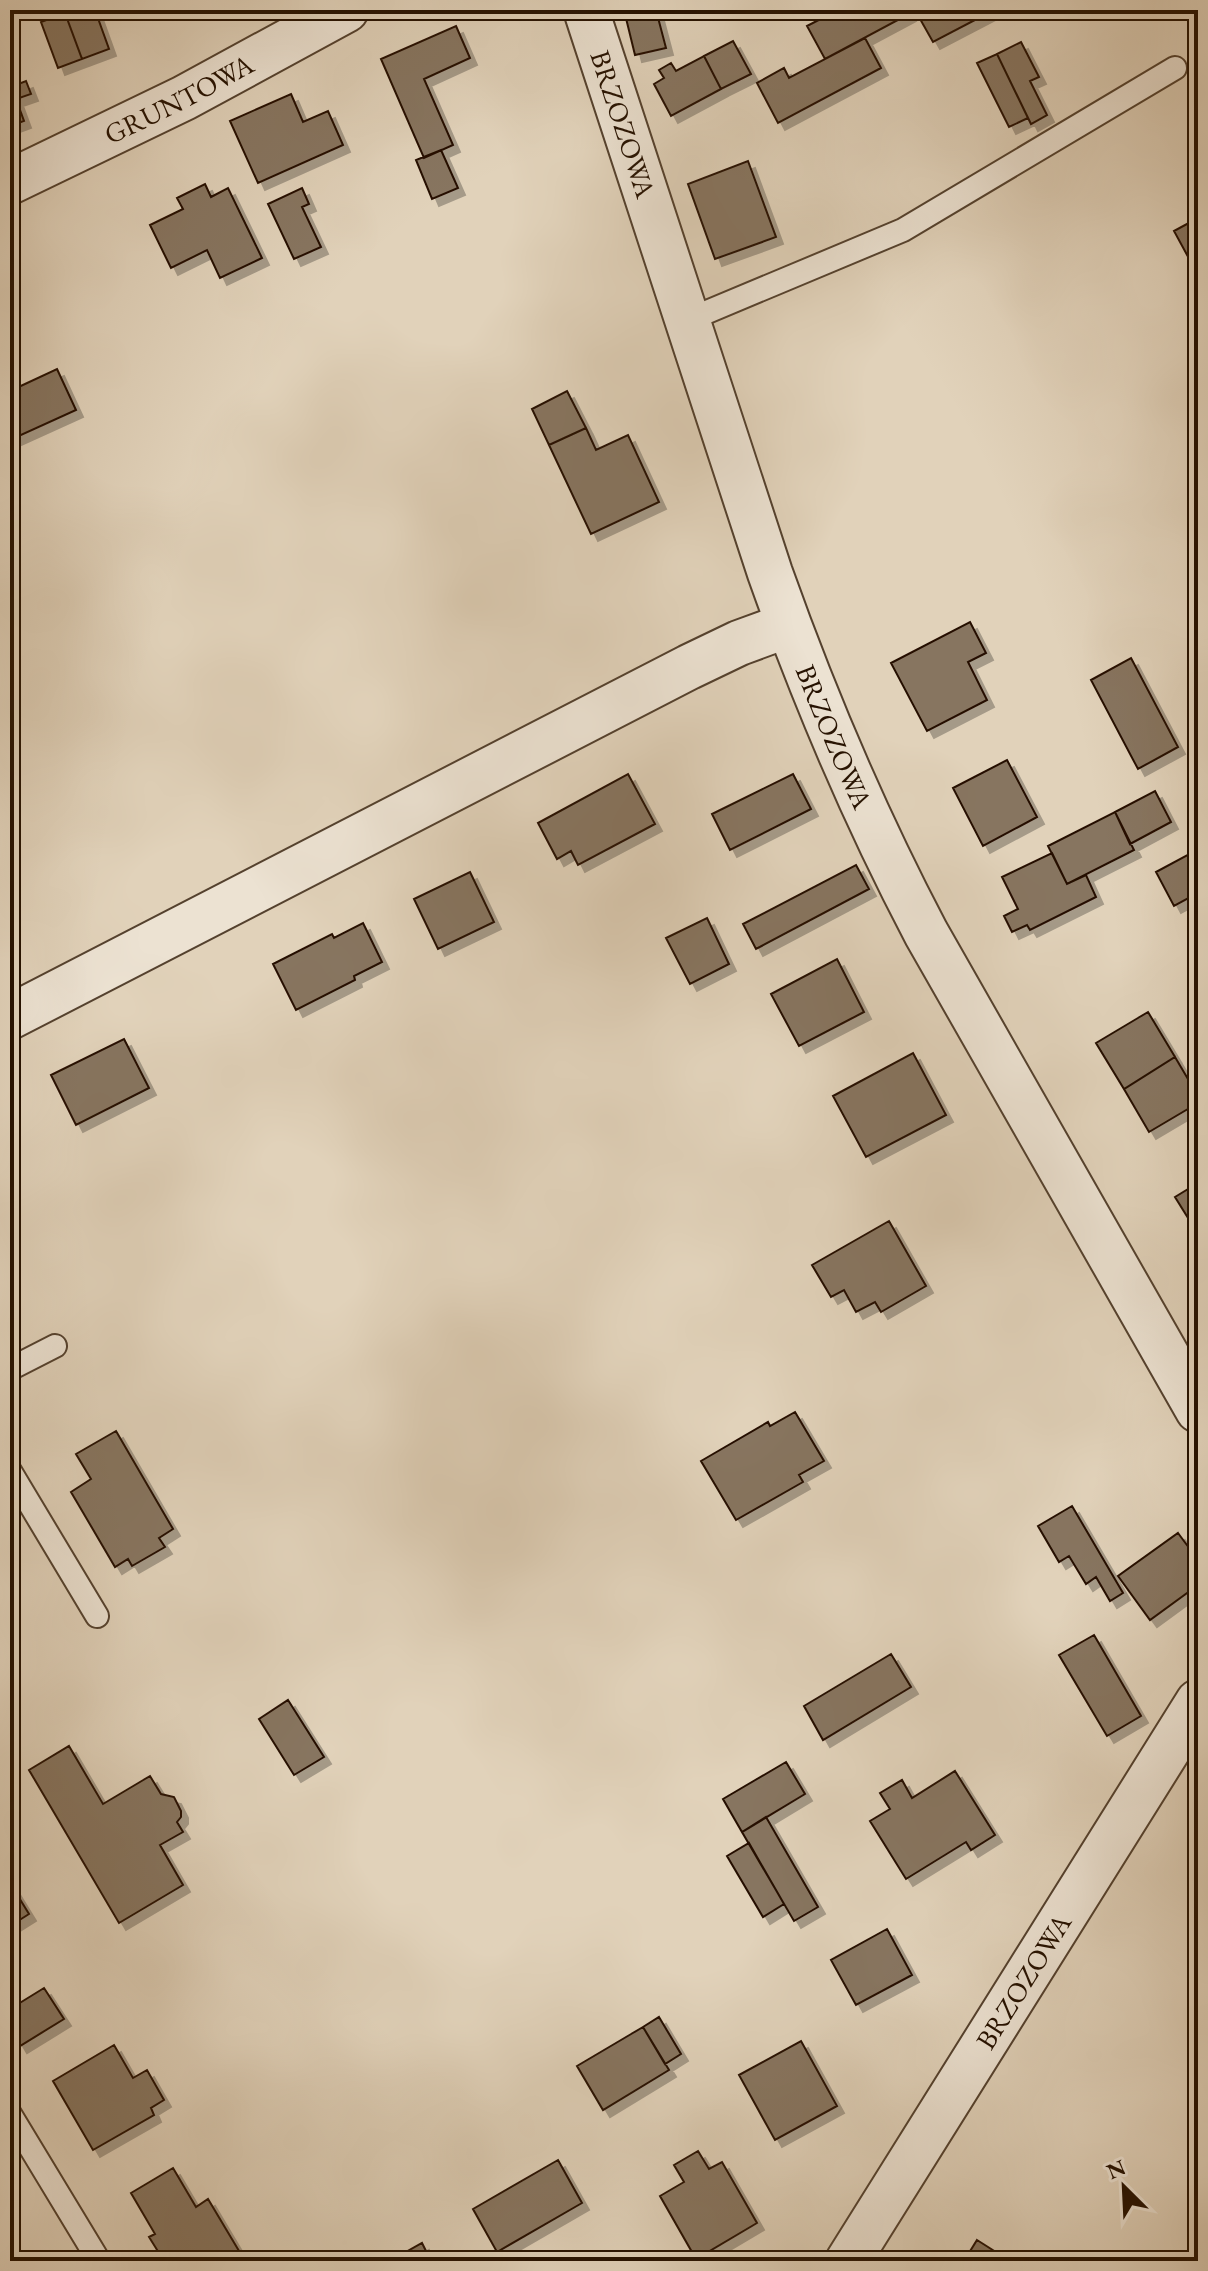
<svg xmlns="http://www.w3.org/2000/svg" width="1208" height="2271" font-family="'EB Garamond',serif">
<defs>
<filter id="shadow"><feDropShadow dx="7" dy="7" stdDeviation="0" flood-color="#0004"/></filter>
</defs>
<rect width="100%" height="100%" fill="#e1d2ba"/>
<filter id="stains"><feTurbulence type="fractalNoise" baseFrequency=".0025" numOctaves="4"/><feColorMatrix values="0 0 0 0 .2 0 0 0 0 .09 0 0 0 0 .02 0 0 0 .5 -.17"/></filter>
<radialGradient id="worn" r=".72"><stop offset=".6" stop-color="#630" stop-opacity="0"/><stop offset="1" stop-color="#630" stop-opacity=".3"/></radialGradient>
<path fill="#877561" stroke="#251100" stroke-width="2" filter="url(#shadow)" d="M 73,10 L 95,10 L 109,49 L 82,59 L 65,13 Z
M 624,10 L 656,10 L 666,48 L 635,55 Z
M 838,10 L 907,10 L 909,14 L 825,59 L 807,26 Z
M 915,10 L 994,10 L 933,42 Z
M 65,13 L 82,59 L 58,68 L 41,22 Z
M 456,26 L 470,58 L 424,79 L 453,145 L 424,158 L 381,59 Z
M 865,38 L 881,68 L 778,123 L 757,83 L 784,68 L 789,78 Z
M 733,41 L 751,74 L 721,89 L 704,56 Z
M 1021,42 L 1039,77 L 1030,81 L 1047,115 L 1031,124 L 997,54 Z
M 997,54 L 1028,118 L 1009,127 L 977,63 Z
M 704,56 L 721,89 L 671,116 L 654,84 L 664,78 L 659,70 L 671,63 L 676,71 Z
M 26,81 L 31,94 L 16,99 L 24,121 L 10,126 L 10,84 L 11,87 Z
M 291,94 L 303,122 L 328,111 L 343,145 L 258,183 L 230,121 Z
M 441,150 L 458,188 L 432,199 L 416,160 Z
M 748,161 L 776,237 L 715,259 L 688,184 Z
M 205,184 L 211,197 L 228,188 L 262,258 L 220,278 L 207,250 L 171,268 L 150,225 L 183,209 L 177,198 Z
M 302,188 L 309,204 L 302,207 L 321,247 L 294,259 L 268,204 Z
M 1198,218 L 1198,275 L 1174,231 Z
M 57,369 L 76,410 L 10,440 L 10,391 Z
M 567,391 L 586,428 L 549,445 L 532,409 Z
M 586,428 L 596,450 L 628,435 L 659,502 L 591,534 L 549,445 Z
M 970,622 L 986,653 L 968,662 L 987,700 L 927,731 L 891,663 Z
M 1131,658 L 1178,747 L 1138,769 L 1091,680 Z
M 1007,760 L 1037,817 L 983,846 L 953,788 Z
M 628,774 L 655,824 L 578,865 L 571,851 L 557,859 L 538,823 Z
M 793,774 L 811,809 L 730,850 L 712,814 Z
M 1155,791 L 1171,822 L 1130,844 L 1115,812 Z
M 1115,812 L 1134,850 L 1067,884 L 1048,846 Z
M 1193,852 L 1198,862 L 1198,893 L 1174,906 L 1156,872 Z
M 1052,853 L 1067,884 L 1086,875 L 1096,897 L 1030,930 L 1027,925 L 1012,932 L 1004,916 L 1018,909 L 1002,877 Z
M 856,865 L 869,889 L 756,949 L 743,924 Z
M 470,872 L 494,922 L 438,949 L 414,899 Z
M 707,918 L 729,964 L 690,984 L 666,938 Z
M 363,923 L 382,962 L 354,976 L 355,980 L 296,1010 L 273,964 L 332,934 L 334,938 Z
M 837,959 L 864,1012 L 799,1046 L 771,994 Z
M 1148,1012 L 1175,1057 L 1124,1089 L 1096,1043 Z
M 124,1039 L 149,1088 L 76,1125 L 51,1075 Z
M 913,1053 L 946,1115 L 866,1157 L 833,1096 Z
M 1175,1057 L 1198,1096 L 1198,1103 L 1149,1132 L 1124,1089 Z
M 1198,1183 L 1198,1234 L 1175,1197 Z
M 889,1221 L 926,1286 L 881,1312 L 875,1302 L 856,1312 L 844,1290 L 831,1297 L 812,1265 Z
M 795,1412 L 824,1461 L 799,1475 L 803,1482 L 736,1520 L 701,1461 L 768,1422 L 770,1426 Z
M 116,1431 L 173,1529 L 159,1538 L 165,1547 L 132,1566 L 128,1559 L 115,1567 L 71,1492 L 91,1479 L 76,1454 Z
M 1072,1506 L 1123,1593 L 1110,1601 L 1096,1577 L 1086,1584 L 1069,1556 L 1059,1562 L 1038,1526 Z
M 1178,1533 L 1198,1560 L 1198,1585 L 1150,1620 L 1118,1576 Z
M 1094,1635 L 1141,1716 L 1107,1736 L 1059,1655 Z
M 891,1654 L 911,1687 L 823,1740 L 804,1706 Z
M 288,1700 L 324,1757 L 294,1775 L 259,1719 Z
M 69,1746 L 103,1804 L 150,1776 L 161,1794 L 174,1797 L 181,1811 L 181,1817 L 177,1822 L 183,1832 L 160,1845 L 183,1885 L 119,1923 L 29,1770 Z
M 786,1762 L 805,1794 L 742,1832 L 723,1799 Z
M 955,1771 L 995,1835 L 971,1850 L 966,1842 L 906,1879 L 870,1821 L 890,1809 L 880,1793 L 902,1780 L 912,1798 Z
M 766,1817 L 818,1907 L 794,1921 L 742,1832 Z
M 749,1843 L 784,1904 L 763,1917 L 727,1856 Z
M 10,1883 L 29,1914 L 10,1926 Z
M 887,1929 L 912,1975 L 856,2005 L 831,1960 Z
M 44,1988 L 64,2019 L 20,2046 L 10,2029 L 10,2009 Z
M 659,2017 L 681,2054 L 665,2064 L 643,2027 Z
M 643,2027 L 669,2070 L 603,2110 L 577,2066 Z
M 801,2041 L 837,2106 L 775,2140 L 739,2075 Z
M 114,2045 L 133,2078 L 147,2070 L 164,2100 L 151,2108 L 154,2115 L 93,2150 L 53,2081 Z
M 698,2151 L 709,2169 L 722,2162 L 757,2223 L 696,2259 L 660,2196 L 684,2182 L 674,2165 Z
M 558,2160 L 582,2203 L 497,2252 L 473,2209 Z
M 173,2168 L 196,2207 L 208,2199 L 245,2261 L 164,2261 L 149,2237 L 155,2234 L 131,2193 Z
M 977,2240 L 1010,2261 L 964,2261 Z
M 422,2243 L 431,2261 L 390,2261 Z"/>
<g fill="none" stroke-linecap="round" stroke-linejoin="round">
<defs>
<path id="service" d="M 688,320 L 903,230 L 1175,68
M 10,1369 L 55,1346
M 10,1471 L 97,1616
M 10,2114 L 99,2261"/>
<g id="minor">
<path id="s1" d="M 586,10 L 770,573 C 814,697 865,817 926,933 L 1198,1410"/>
<path id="s2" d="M 10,182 L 184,98 L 346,10"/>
<path d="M 10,1017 L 689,667 L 739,643 L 788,625"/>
<path id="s3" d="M 848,2261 L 1198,1702"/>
</g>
</defs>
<use href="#service" stroke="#54412e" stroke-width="26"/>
<use href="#minor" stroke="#54412e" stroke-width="48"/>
<use href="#service" stroke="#ece2d2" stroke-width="22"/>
<use href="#minor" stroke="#ece2d2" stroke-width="44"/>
</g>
<g text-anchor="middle" stroke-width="8" stroke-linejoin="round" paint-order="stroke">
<g font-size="28" fill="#251100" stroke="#ece2d2">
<text dy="10" stroke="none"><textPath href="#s2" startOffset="188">GRUNTOWA</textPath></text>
<text dy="10" stroke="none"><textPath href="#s1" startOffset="120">BRZOZOWA</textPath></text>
<text dy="10" stroke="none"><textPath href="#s1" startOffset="768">BRZOZOWA</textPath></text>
<text dy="10" stroke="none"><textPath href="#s3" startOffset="330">BRZOZOWA</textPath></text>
</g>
</g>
<rect width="1208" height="2271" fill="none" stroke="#e1d2ba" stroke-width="40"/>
<rect x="12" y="12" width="1184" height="2247" fill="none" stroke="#251100" stroke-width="4"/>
<rect x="20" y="20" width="1168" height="2231" fill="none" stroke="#251100" stroke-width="2"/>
<g transform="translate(1124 2187) rotate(336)" stroke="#ece2d2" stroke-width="6" paint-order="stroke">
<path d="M0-6L14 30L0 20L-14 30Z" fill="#251100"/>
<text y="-12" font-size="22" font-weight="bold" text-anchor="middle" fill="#251100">N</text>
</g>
<rect width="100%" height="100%" filter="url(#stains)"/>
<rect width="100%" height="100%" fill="url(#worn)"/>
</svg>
